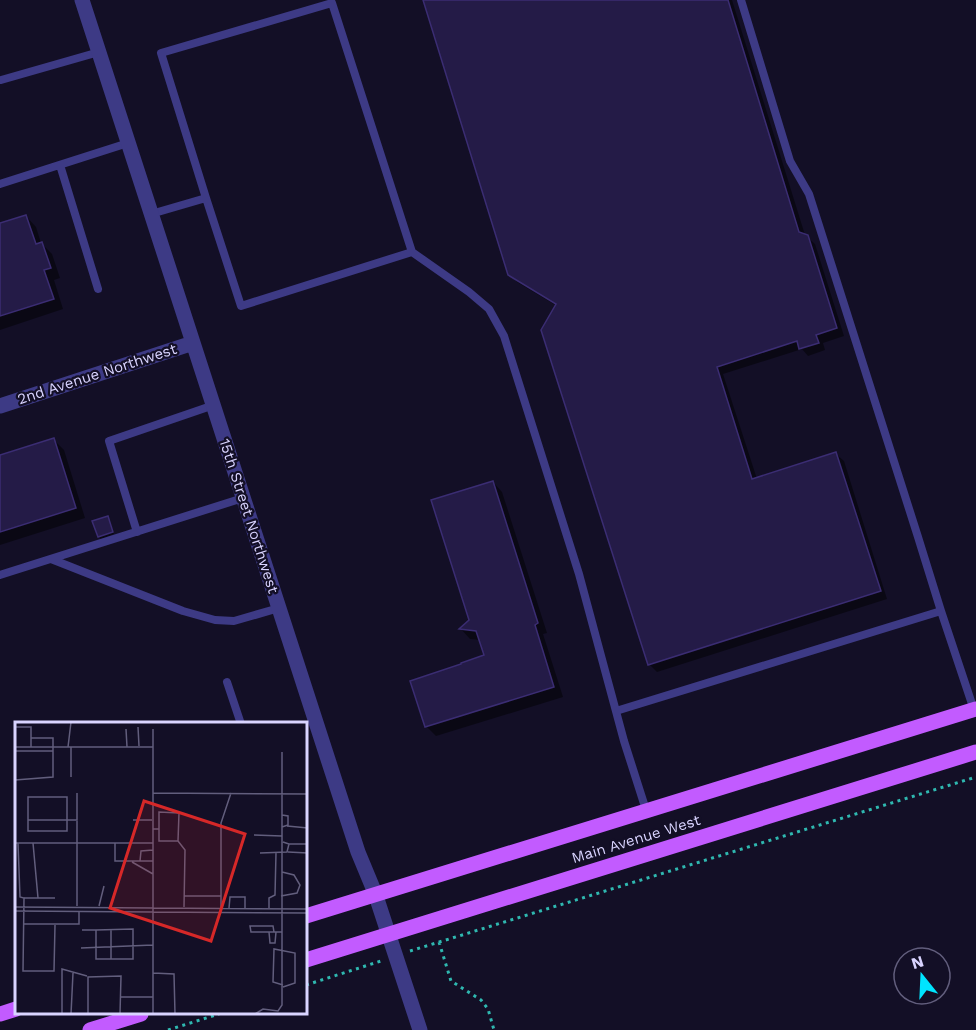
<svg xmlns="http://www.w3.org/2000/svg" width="976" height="1030" font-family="'Work Sans',sans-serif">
<rect width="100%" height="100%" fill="#130f26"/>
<path fill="#0007" d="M 425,0 L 732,0 L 805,235 L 815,244 L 844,336 L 823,343 L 825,350 L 808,356 L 802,349 L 723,374 L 757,479 L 836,454 L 844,461 L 887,599 L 657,672 L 650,665 L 543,330 L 557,306 L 517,282 L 509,274 Z
M 26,216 L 36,227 L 41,243 L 52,254 L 60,278 L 54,280 L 63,309 L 0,330 L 0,225 Z
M 53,439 L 64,450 L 85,518 L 0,545 L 0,456 Z
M 493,482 L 502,492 L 547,633 L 543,634 L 563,697 L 436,736 L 426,726 L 486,656 L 481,640 L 470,639 L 461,629 L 471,620 Z
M 108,518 L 110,520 L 114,534 L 101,539 L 99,537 Z"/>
<path fill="#241b47" stroke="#3b2d73" stroke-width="1.5" d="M 423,0 L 728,0 L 799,232 L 808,235 L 837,328 L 816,335 L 819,343 L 799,349 L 797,341 L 717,367 L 752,479 L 836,452 L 881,591 L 648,665 L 541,330 L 556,304 L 508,275 Z
M 26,215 L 36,244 L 42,242 L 51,268 L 44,270 L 54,299 L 0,316 L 0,223 Z
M 54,438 L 76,508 L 0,532 L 0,455 Z
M 493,481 L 538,623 L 535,625 L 554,687 L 425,727 L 410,681 L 461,664 L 461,663 L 484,655 L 476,631 L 459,629 L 469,620 L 431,500 Z
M 108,516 L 113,532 L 98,537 L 92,521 Z"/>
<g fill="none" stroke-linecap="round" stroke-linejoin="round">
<path stroke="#2fb8b0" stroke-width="3" stroke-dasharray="3 4.5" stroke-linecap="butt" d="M 439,942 L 451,981 L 481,1000 L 488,1009 L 494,1030
M 410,951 L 976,777
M 306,985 L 381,961
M 168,1030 L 219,1014"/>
<path stroke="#3d3a85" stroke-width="8" d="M 741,0 L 790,161 L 809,194 L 918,537 L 941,611 L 974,710
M 1,80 L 99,52
M 60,165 L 98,289
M 0,184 L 128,143
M 206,198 L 161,53 L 332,3 L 412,252
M 151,214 L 206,198 L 241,306 L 412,252 L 469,292 L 489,309 L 504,336 L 579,574 L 624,741 L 646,810
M 137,532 L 109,441 L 214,405
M 51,559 L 183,611 L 215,620 L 234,621 L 279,608
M 0,575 L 243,498
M 227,682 L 241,724
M 616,711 L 941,611"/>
<path stroke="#3d3a85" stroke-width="15" d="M 82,0 L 358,852 L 375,893 L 420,1030
M 0,406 L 193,343"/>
<path stroke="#c25bff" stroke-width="15" d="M 306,916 L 976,709
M 306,960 L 976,752
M 0,1014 L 16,1009
M 90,1030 L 141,1014"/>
</g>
<g text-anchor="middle" stroke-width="4.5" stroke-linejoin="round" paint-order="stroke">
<g font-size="15" fill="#d9d4ff" stroke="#130f26">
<text transform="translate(97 374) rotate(-18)" y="5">2nd Avenue Northwest</text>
<text transform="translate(249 516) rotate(72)" y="5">15th Street Northwest</text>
<text transform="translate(636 839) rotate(-17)" y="5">Main Avenue West</text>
</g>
</g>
<g transform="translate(15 722)">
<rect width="292" height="292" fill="#130f26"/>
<path fill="none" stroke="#625e7d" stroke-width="1.5" d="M 0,5 L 16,5 L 16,16M 123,5 L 124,24M 111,7 L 112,25M 138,7 L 138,292M 0,25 L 138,25M 53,25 L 56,0M 0,29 L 38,29M 56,55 L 56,25M 0,58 L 38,55 L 38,16 L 16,16 L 16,25M 138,71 L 293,72M 13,98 L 13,109 L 52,109 L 52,75 L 13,75 L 13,98 L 62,98 L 62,71M 118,98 L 137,98M 62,99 L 62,184M 272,104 L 293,106M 267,105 L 273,103 L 273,94 L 267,93M 138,107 L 144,107 L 144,119 L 163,119 L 170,128 L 169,185M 144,107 L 144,90 L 164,91 L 163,119M 239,113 L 267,114M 0,121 L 138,121M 3,121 L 5,175 L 9,176 L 8,249 L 39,249 L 40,203M 18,121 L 23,176M 100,121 L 100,139 L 138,139M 274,122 L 293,122M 273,130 L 293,131M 245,131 L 272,130 L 274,122 L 268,120M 125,139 L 126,129 L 138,128M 117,140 L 138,152M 169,174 L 206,174M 266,174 L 282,171 L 285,163 L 279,153 L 267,150M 9,176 L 40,176M 84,184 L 89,164M 0,185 L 293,187M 206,186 L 206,101 L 216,71M 214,186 L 215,175 L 230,175 L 230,186M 254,186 L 254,176 L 260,173 L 261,131M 0,189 L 293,191M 9,202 L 64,202 L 64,189M 67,208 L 81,208 L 118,207 L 118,237 L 81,237 L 81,208M 254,210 L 255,221 L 260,221 L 261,210M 259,210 L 258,204 L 235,204 L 236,210 L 267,210M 66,226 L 138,223M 96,237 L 96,207M 0,245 L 0,290M 138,251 L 159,252 L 160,292M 268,263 L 258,260 L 259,227 L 280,231 L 280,261 L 268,265M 106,275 L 138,275M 47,292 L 47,247 L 72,254M 56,292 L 58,251M 73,292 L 73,255 L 106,254 L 105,292M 240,292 L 248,287 L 263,289 L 267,283 L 267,30"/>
<path fill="#d62828" fill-opacity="0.15" stroke="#d62828" stroke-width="3" d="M 129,79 L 230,112 L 196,219 L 95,186 Z"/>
<rect width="292" height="292" fill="none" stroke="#d9d4ff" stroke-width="3"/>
</g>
<g transform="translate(922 976) rotate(342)"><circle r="28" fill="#130f26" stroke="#625e7d" stroke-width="1.5"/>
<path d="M0-4.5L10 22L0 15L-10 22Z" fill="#00e5ff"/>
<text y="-9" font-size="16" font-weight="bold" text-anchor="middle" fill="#d9d4ff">N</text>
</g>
</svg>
